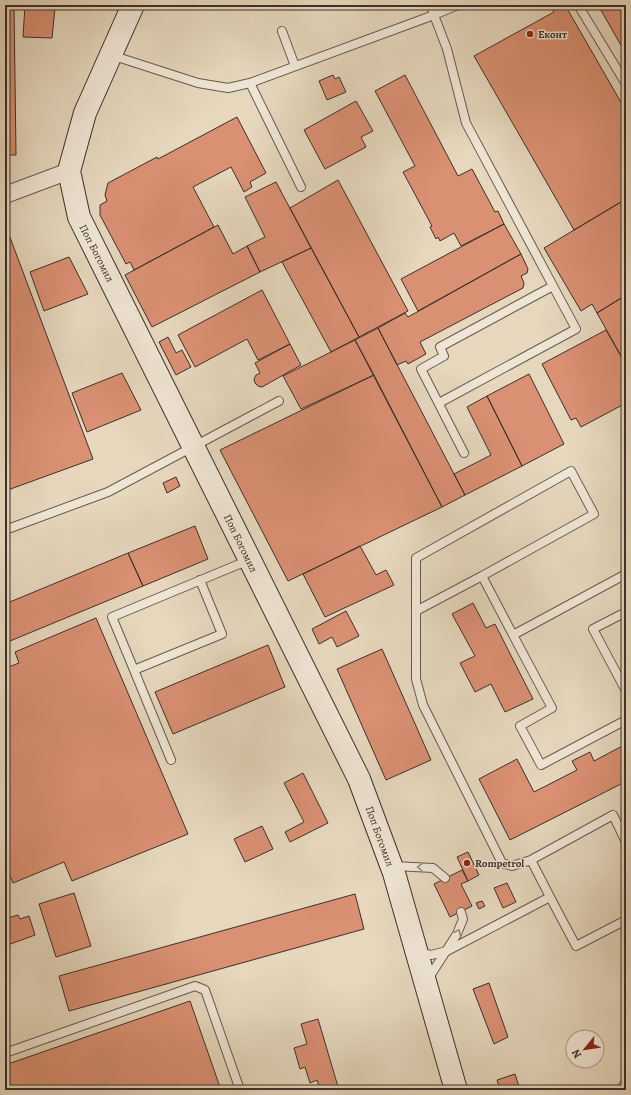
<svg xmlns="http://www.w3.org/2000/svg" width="631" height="1095" font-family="Alegreya,serif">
<rect width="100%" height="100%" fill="#e6d7bd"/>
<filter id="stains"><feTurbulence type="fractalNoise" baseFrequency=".005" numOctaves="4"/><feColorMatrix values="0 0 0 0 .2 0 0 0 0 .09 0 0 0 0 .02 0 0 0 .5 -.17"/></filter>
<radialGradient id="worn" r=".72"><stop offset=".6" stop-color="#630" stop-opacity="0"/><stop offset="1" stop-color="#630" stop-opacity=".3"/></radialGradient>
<path fill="#da9073" stroke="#3c3029" d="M 5,5 L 14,5 L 16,155 L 5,155 Z
M 25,5 L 55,7 L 52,38 L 23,37 Z
M 550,5 L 565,5 L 626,111 L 626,199 L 574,230 L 474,56 L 554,12 Z
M 598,5 L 626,5 L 626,54 Z
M 333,75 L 335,79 L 339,77 L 346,92 L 327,100 L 319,81 Z
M 405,75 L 458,176 L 472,169 L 495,212 L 498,211 L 504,224 L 461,246 L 454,233 L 440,241 L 438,237 L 436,239 L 430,227 L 432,226 L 403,172 L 415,166 L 375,91 Z
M 356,101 L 373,131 L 361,137 L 366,147 L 325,169 L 304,130 Z
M 237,117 L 266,173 L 250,182 L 252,187 L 244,192 L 231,167 L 193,187 L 214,227 L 134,270 L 130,262 L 126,264 L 100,215 L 100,205 L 107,201 L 105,195 L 108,183 L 157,157 L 158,159 Z
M 338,180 L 408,311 L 359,337 L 290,208 Z
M 276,182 L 311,248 L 260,272 L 247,246 L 265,237 L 245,197 Z
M 626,199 L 626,295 L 597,313 L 592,304 L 581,311 L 544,248 Z
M 5,224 L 93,459 L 5,491 Z
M 504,224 L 521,254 L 418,311 L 401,279 Z
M 218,225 L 233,254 L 247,246 L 260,272 L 152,327 L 125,275 Z
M 311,248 L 359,337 L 331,352 L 282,262 Z
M 521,254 L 528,269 L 527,273 L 521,276 L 524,283 L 523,288 L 420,342 L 426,354 L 408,364 L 406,361 L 397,365 L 378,328 L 405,313 L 408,317 Z
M 69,257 L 88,294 L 44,311 L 30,272 Z
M 262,290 L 290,344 L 258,360 L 247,339 L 195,367 L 178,335 Z
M 626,295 L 626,365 L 597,313 Z
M 378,328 L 465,495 L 442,507 L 355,340 Z
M 606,330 L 626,365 L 626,403 L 581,427 L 576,418 L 571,420 L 542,364 Z
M 168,337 L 176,353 L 182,350 L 191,367 L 176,375 L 159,342 Z
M 355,340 L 374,375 L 301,409 L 283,376 Z
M 290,344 L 301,365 L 262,387 L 258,386 L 255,383 L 254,379 L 256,375 L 260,373 L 255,363 Z
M 122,373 L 141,410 L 87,432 L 72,393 Z
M 529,374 L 564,444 L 522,466 L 487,396 Z
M 374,375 L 442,507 L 288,581 L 220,450 Z
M 487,396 L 522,466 L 465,495 L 454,474 L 491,455 L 467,407 Z
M 176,477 L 180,486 L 167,493 L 163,483 Z
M 195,526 L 208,559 L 143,586 L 128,553 Z
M 360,546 L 376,575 L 386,570 L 394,585 L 325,617 L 303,574 Z
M 128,553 L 143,586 L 10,641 L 5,628 L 5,604 Z
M 473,603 L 486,628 L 495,624 L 533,699 L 505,712 L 491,684 L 475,692 L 460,663 L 475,656 L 452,614 Z
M 346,611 L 359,636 L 337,647 L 332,637 L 319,644 L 312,629 Z
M 96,618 L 188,834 L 72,881 L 64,862 L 13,883 L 5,864 L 5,664 L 6,668 L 19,663 L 15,652 Z
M 268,645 L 285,687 L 173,734 L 155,692 Z
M 382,649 L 431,760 L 386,780 L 337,669 Z
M 626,744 L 626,793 L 621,784 L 510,840 L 479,779 L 517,759 L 534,792 L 577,770 L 572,761 L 590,752 L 594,761 Z
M 303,773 L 328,823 L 290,842 L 285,832 L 304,822 L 284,783 Z
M 262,826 L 273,849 L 245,862 L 234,839 Z
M 468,852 L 479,875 L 468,881 L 457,857 Z
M 462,870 L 468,881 L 461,884 L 472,906 L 450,917 L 434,884 Z
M 507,883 L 516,902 L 503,908 L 494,888 Z
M 74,893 L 91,946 L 56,957 L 39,904 Z
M 355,894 L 364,929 L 69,1011 L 59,976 Z
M 482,901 L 485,906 L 479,909 L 476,903 Z
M 18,915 L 20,919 L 29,916 L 35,935 L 5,946 L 5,919 Z
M 489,983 L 508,1037 L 494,1044 L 473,989 Z
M 190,1001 L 221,1090 L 5,1090 L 5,1065 Z
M 318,1019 L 339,1090 L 320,1090 L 317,1080 L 310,1083 L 305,1067 L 300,1069 L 294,1048 L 307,1044 L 301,1024 Z
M 515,1074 L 520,1090 L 500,1090 L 497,1080 Z"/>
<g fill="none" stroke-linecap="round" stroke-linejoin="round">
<defs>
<path id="lane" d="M 458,5 L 434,15 L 447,49 L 466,123 L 553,286 L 440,347 L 444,356 L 421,369 L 464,453
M 578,5 L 626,84
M 282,31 L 295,66
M 111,55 L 198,83 L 228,88 L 250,83 L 434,15 L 431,5
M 250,83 L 301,187
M 439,403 L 576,329 L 553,286
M 5,530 L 108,492 L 279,401
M 416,611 L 482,576
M 626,612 L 593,629 L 626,691
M 513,635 L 552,708 L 520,726 L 541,765 L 626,720
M 134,670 L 112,617 L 249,560
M 171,760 L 134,670 L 222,634 L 200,580
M 531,860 L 512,866 L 502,863 L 423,705 L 416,679 L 416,558 L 571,471 L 594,514 L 482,576 L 513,635 L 626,574
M 394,866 L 433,868 L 445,878
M 550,897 L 576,946 L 626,920
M 420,952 L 431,955 L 447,951 L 550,897 L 531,860 L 613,815 L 626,842
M 428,979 L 457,934 L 463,919 L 461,912
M 5,1053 L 195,986 L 205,990 L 240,1090
M 620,1090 L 626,1082"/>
<path id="street" d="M 5,195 L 69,171"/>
<path id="secondary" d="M 133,5 L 85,113 L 69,171 L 79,217 L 359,779 L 394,873 L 456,1090"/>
</defs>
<use href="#lane" stroke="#665a4e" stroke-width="10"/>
<use href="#street" stroke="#665a4e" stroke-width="18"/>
<use href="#secondary" stroke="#3c3029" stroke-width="24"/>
<use href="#lane" stroke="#efe5d4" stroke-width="8"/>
<use href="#street" stroke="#efe5d4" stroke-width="16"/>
<use href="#secondary" stroke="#efe5d4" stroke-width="22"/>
</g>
<defs><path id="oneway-chevron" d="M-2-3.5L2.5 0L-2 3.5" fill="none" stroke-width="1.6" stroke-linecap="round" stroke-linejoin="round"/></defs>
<g stroke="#968a7e">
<use href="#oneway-chevron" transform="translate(420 867) rotate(-176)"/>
<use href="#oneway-chevron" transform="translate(458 932) rotate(-64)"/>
</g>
<g fill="#8f2418" stroke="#efe5d4" stroke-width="1.5">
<circle cx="530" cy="34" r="4"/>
<circle cx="467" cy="863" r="4"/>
</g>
<g text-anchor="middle" stroke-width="3" stroke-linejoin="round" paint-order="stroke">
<g font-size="11" font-weight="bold" fill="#3c3029" stroke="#efe5d4" text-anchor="start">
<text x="538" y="38">Еконт</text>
<text x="475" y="867">Rompetrol</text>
</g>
<g font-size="11" fill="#3c3029" stroke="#efe5d4">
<text transform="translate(97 253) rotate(63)" y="4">Поп Богомил</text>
<text transform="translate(241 543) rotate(64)" y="4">Поп Богомил</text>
<text transform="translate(380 836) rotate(70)" y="4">Поп Богомил</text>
</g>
</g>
<rect width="631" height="1095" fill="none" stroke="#e6d7bd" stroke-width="20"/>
<rect x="6" y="6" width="619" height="1083" fill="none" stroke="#3c3029" stroke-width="2"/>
<rect x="10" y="10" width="611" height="1075" fill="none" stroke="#3c3029"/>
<g transform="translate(585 1049) rotate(240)"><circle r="19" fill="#efe5d4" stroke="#a79d90"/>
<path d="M0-3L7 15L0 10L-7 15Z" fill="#8f2418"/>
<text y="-6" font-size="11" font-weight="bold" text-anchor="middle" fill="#3c3029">N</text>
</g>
<rect width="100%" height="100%" filter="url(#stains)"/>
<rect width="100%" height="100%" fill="url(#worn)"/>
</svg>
